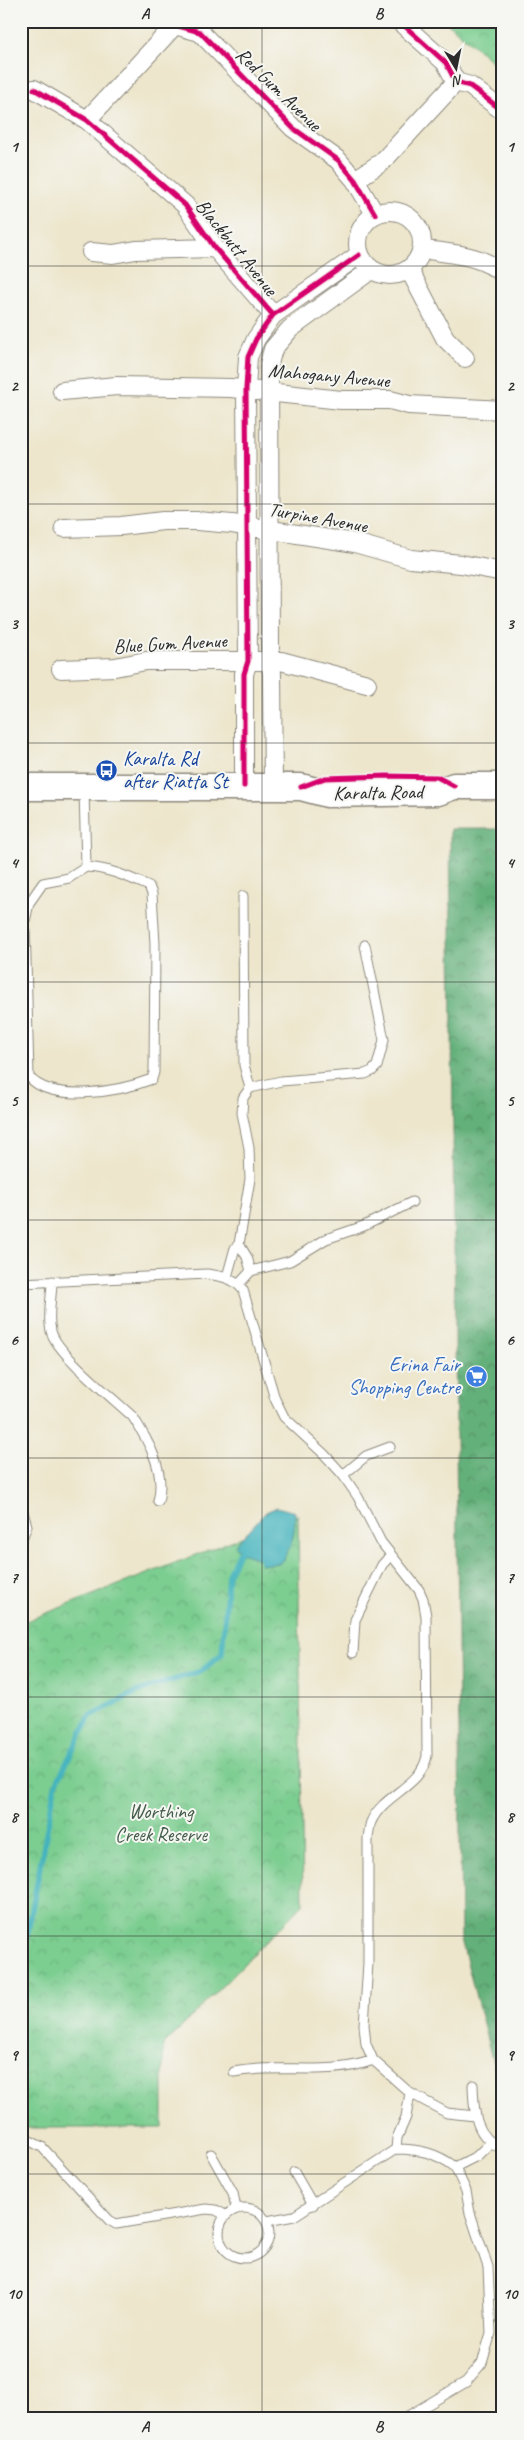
<svg xmlns="http://www.w3.org/2000/svg" width="524" height="2440" font-family="Caveat,sans-serif">
<defs>
<pattern id="forest-crowns" width="20" height="18" patternUnits="userSpaceOnUse" patternTransform="scale(1.25)"><rect width="20" height="18" fill="#64b07a"/><path d="M2 6a3 3 0 1 1 6 0M12 15a3 3 0 1 1 6 0" fill="none" stroke="#538f64"/></pattern>
<pattern id="park-crowns" width="20" height="18" patternUnits="userSpaceOnUse" patternTransform="scale(1.25)"><rect width="20" height="18" fill="#7bcd90"/><path d="M2 6a3 3 0 1 1 6 0M12 15a3 3 0 1 1 6 0" fill="none" stroke="#6ab07c"/></pattern>
</defs>
<rect width="100%" height="100%" fill="#f6f6f2"/>
<filter id="ink" filterUnits="userSpaceOnUse"><feTurbulence type="fractalNoise" baseFrequency=".02" numOctaves="2"/><feDisplacementMap in="SourceGraphic" scale="10" xChannelSelector="R" yChannelSelector="G"/><feConvolveMatrix kernelMatrix="1 2 1 2 8 2 1 2 1" color-interpolation-filters="sRGB"/></filter>
<filter id="wash" filterUnits="userSpaceOnUse"><feTurbulence type="fractalNoise" baseFrequency=".0096" numOctaves="4" result="noise"/><feDisplacementMap in="SourceGraphic" scale="20" xChannelSelector="R" yChannelSelector="G"/><feGaussianBlur stdDeviation="1.12" result="paint"/><feColorMatrix in="noise" values="0 0 0 0 0 0 0 0 0 0 0 0 0 0 0 0 0 1.4 0 .05"/><feComposite in="paint" operator="in"/></filter>
<g filter="url(#wash)">
<rect width="100%" height="100%" fill="#ede6cc"/>
<path fill="url(#forest-crowns)" stroke="#486e52" d="M 450,829 L 503,829 L 503,2102 L 461,1939 Z"/>
<path fill="url(#park-crowns)" stroke="#537c5e" d="M 445,21 L 503,21 L 503,71 Z
M 298,1515 L 303,1904 L 163,2046 L 163,2128 L 21,2128 L 21,1623 Z"/>
<path fill="#45b4be" stroke="#387074" d="M 277,1507 L 295,1512 C 295,1532 293,1547 280,1563 L 261,1565 L 259,1559 L 239,1552 L 235,1545 L 266,1512 Z"/>
<g fill="none" stroke-linecap="round" stroke-linejoin="round">
<path stroke="#45b4be" stroke-width="5.5" d="M 21,1943 L 26,1942 L 55,1786 L 90,1716 L 139,1691 L 201,1671 L 222,1654 L 228,1575 L 239,1552"/>
</g>
</g>
<g filter="url(#ink)">
<g fill="none" stroke-linecap="round" stroke-linejoin="round">
<defs>
<path id="lane" d="M 84,790 L 86,867
M 86,867 C 108,868 128,877 149,886 L 152,894 L 155,944 L 154,1072 L 152,1079 C 121,1091 53,1104 29,1077 L 25,921 L 29,903 L 43,883 L 69,878 Z
M 243,896 L 244,1065 L 250,1088
M 239,1244 L 247,1257 L 251,1271
M 227,1277 L 235,1248 L 239,1244 L 250,1179 L 249,1148 L 242,1113 L 243,1098 L 250,1088 L 281,1081 L 365,1074 L 372,1071 L 377,1066 L 384,1040 L 365,945
M 52,1281 C 52,1297 47,1315 51,1331 C 56,1353 115,1400 133,1417 C 149,1442 166,1472 158,1501
M 21,1283 L 207,1274 C 221,1276 234,1278 243,1290 L 275,1399 L 284,1417 L 324,1454 L 343,1475 L 358,1497 L 381,1542 L 419,1590 L 423,1599 L 426,1616 L 427,1756 C 421,1787 383,1794 371,1822 C 369,1827 369,1833 368,1838 L 368,1963 L 364,2025 L 366,2044 L 373,2060 L 410,2093 L 447,2113 L 475,2116
M 239,1284 L 251,1271 L 290,1261 L 326,1239 L 364,1226 L 412,1202
M 343,1475 L 366,1456 L 390,1447
M 21,1505 L 27,1526 L 21,1541
M 353,1653 L 355,1620 L 382,1565 L 390,1556
M 234,2072 C 280,2063 329,2077 373,2060
M 473,2085 C 474,2112 474,2137 503,2149
M 21,2139 L 30,2141 L 42,2147 L 109,2220 L 116,2224 L 206,2209 L 216,2210 L 225,2215
M 396,2149 L 397,2138 L 406,2117 L 410,2093
M 211,2154 L 233,2193 L 236,2209
M 294,2172 L 313,2205
M219 2233a25 25 0 1 1 50 0a25 25 0 1 1-50 0Z
M 267,2221 L 294,2216 L 396,2149 C 419,2149 437,2153 455,2167 L 477,2156 L 490,2143
M 403,2419 L 466,2382 L 482,2363 L 491,2333 L 488,2267 L 470,2213 L 466,2191 L 455,2167"/>
<path id="street" d="M 172,21 L 175,25 L 200,32 L 293,128 L 338,160 L 355,180 L 375,214
M 399,21 L 446,63 L 456,82 L 470,86 L 503,111
M 34,89 L 87,120 L 185,205 L 215,248 L 273,315
M 87,120 L 175,25
M 355,180 L 382,162 L 456,82
M358 243a32 32 0 1 1 64 0a32 32 0 1 1-64 0Z
M 422,249 C 449,254 482,254 503,274
M 91,252 L 113,254 L 136,250 L 215,248
M 409,269 L 445,338 L 465,358
M 62,391 L 117,386 L 231,388 L 341,400 L 390,400 L 409,405 L 503,410
M 64,528 L 121,526 L 163,521 L 197,521 L 232,524 L 355,543 L 411,559 L 461,564 L 503,572
M 61,669 L 115,667 L 146,661 L 281,661 L 367,684
M 244,786 L 244,674 L 248,661 L 246,389 L 248,357 L 256,339 L 273,315 L 359,255
M 273,787 L 272,673 L 270,661 L 269,364 L 273,349 L 290,329 L 371,270"/>
<path id="secondary" d="M 21,787 L 301,787 L 327,794 L 438,792 L 454,786 L 503,786"/>
</defs>
<use href="#lane" stroke="#8c887c" stroke-width="11"/>
<use href="#street" stroke="#8c887c" stroke-width="20"/>
<use href="#secondary" stroke="#8c887c" stroke-width="29"/>
<use href="#lane" stroke="#fff" stroke-width="9"/>
<use href="#street" stroke="#fff" stroke-width="18"/>
<use href="#secondary" stroke="#fff" stroke-width="26"/>
<defs>
<path id="cycleway" d="M 172,21 L 175,25 L 200,32 L 293,128 L 338,160 L 355,180 L 375,214
M 399,21 L 446,63 L 456,82 L 470,86 L 503,111
M 34,89 L 87,120 L 185,205 L 215,248 L 273,315
M 244,786 L 244,674 L 248,661 L 246,389 L 248,357 L 256,339 L 273,315 L 359,255
M 301,787 L 325,778 L 387,776 L 437,777 L 454,786"/>
</defs>
<use href="#cycleway" stroke="#f6f6f2" stroke-width="8"/>
<use href="#cycleway" stroke="#d6006c" stroke-width="5"/>
</g>
</g>
<path fill="none" stroke="#2b2b2b" stroke-width="1" stroke-opacity="0.55" d="M 262,21 L 262,2419M 21,266 L 503,266M 21,504 L 503,504M 21,743 L 503,743M 21,982 L 503,982M 21,1220 L 503,1220M 21,1458 L 503,1458M 21,1697 L 503,1697M 21,1936 L 503,1936M 21,2174 L 503,2174"/>
<defs>
<symbol id="bus-disc" viewBox="-11 -11 22 22"><circle r="9.5" fill="#1a4fb4" stroke="#f6f6f2"/><path d="M-5-6H5V4H4V6H2V4H-2V6H-4V4H-5ZM-3.5-4V0h7V-4ZM-3.5 1.2v1.5H-2V1.2ZM2 1.2v1.5H3.5V1.2Z" fill="#fff"/></symbol>
<symbol id="supermarket-disc" viewBox="-11 -11 22 22"><circle r="9.5" fill="#3f7fe0" stroke="#f6f6f2"/><path d="M-6-5.5h2.5l.6 2H6L4.5 2H-2.5L-4.4-4H-6ZM-1.5 3.2a1.3 1.3 0 1 0 .1 0ZM3 3.2a1.3 1.3 0 1 0 .1 0Z" fill="#fff"/></symbol>
</defs>
<g fill-rule="evenodd">
<use href="#bus-disc" x="94" y="758" width="25" height="25"/>
<use href="#supermarket-disc" x="464" y="1364" width="25" height="25"/>
</g>
<g text-anchor="middle" stroke-width="4" stroke-linejoin="round" paint-order="stroke">
<g font-size="20" fill="#2b2b2b" stroke="#f6f6f2">
<text transform="translate(279 89) rotate(44)" y="7">Red Gum Avenue</text>
<text transform="translate(237 247) rotate(51)" y="7">Blackbutt Avenue</text>
<text transform="translate(329 375) rotate(5)" y="7">Mahogany Avenue</text>
<text transform="translate(318 517) rotate(10)" y="7">Turpine Avenue</text>
<text transform="translate(170 643) rotate(-3)" y="7">Blue Gum Avenue</text>
<text transform="translate(378 792) rotate(-1)" y="7">Karalta Road</text>
</g>
<g font-size="20" fill="#164399" stroke="#f6f6f2" text-anchor="start">
<text x="123" y="765">Karalta Rd<tspan x="123" dy="23">after Riatta St</tspan></text>
</g>
<g font-size="20" fill="#366cbe" stroke="#f6f6f2" text-anchor="end">
<text x="460" y="1371">Erina Fair<tspan x="460" dy="23">Shopping Centre</tspan></text>
</g>
<g font-size="20" fill="#435c49" stroke="#f6f6f2">
<text x="161" y="1818">Worthing<tspan x="161" dy="23">Creek Reserve</tspan></text>
</g>
</g>
<rect width="524" height="2440" fill="none" stroke="#f6f6f2" stroke-width="55"/>
<g transform="translate(456 68) rotate(170)" stroke="#f6f6f2" stroke-width="4" paint-order="stroke">
<path d="M0-4L9 19L0 12L-9 19Z" fill="#2b2b2b"/>
<text y="-8" font-size="14" font-weight="bold" text-anchor="middle" fill="#2b2b2b">N</text>
</g>
<rect x="28" y="28" width="468" height="2384" fill="none" stroke="#2b2b2b" stroke-width="2"/>
<g font-size="16" text-anchor="middle" font-weight="bold" fill="#2b2b2b">
<text x="145" y="19">A</text>
<text x="379" y="19">B</text>
<text x="14" y="152">1</text>
<text x="510" y="152">1</text>
<text x="14" y="391">2</text>
<text x="510" y="391">2</text>
<text x="14" y="629">3</text>
<text x="510" y="629">3</text>
<text x="14" y="868">4</text>
<text x="510" y="868">4</text>
<text x="14" y="1106">5</text>
<text x="510" y="1106">5</text>
<text x="14" y="1345">6</text>
<text x="510" y="1345">6</text>
<text x="14" y="1583">7</text>
<text x="510" y="1583">7</text>
<text x="14" y="1822">8</text>
<text x="510" y="1822">8</text>
<text x="14" y="2060">9</text>
<text x="510" y="2060">9</text>
<text x="14" y="2299">10</text>
<text x="510" y="2299">10</text>
<text x="145" y="2432">A</text>
<text x="379" y="2432">B</text>
</g>
</svg>
